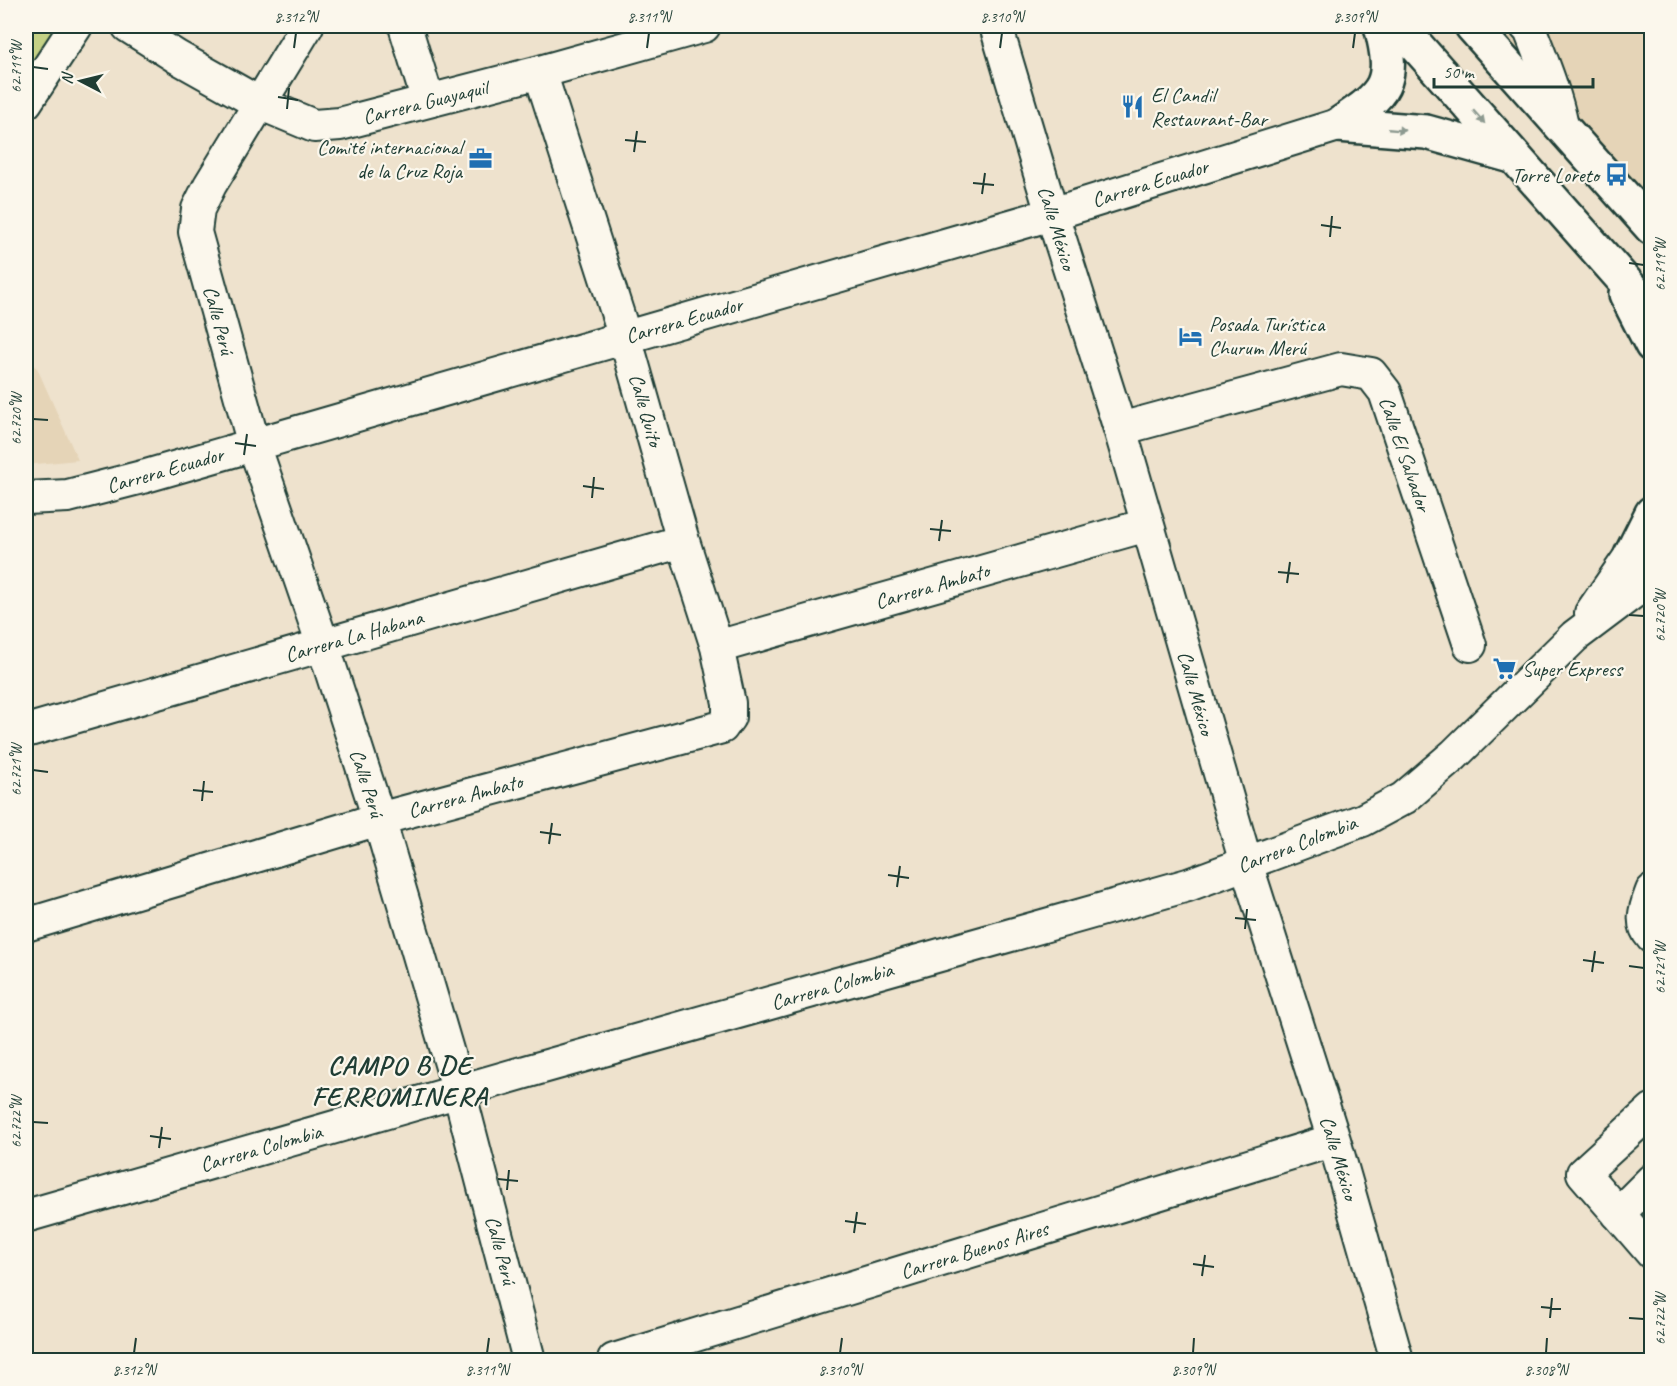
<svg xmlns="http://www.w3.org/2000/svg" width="1677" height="1386" font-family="Caveat,sans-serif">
<rect width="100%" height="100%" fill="#eee2cd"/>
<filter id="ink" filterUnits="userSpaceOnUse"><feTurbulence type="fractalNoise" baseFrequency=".0167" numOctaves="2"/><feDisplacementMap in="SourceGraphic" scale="12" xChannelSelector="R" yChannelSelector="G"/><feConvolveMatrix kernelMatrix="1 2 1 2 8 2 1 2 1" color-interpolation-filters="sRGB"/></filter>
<g filter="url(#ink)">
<path fill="#e5d4b7" d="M 1472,26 L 1651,26 L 1651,229 Z
M 26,360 L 37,368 L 78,460 L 26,465 Z"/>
<path fill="#c4d185" stroke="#72875c" stroke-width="1.5" d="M 26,26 L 60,26 L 26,78 Z"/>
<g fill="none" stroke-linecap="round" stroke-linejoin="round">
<defs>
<path id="minor" d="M 128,26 L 177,57 L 259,103 L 314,126 L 340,124 L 540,72 L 704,26
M 307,26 L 210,185 L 198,209 L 195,232 L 254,445 L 323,645 L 379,819 L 459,1091 L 529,1360
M 405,26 L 428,101
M 996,26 L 1052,214 L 1120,429 L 1246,863 L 1334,1140 L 1397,1360
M 1526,26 L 1530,30 C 1542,61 1555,92 1562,126
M 26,102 L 76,26
M 1120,429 L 1341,369 L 1371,374 L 1385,392 L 1470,645
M 26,498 L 68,496 L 146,476 L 1052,214 L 1338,125
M 1591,613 L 1631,555 L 1649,535
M 717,647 L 1147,525
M 26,731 L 683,541
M 1652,891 C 1646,907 1639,923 1652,937
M 26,925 L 379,819 L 722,727 L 729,717 L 729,703 L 717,647 L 683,541 L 625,337 L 540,72
M 1652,1110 L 1583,1173 L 1652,1253
M 1618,1214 L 1652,1180
M 26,1216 L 536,1069 L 1188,885 L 1363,820 L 1404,798 L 1454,755 L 1575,636 L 1652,578
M 614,1360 L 1334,1140"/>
<path id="major" d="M 1399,26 L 1652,312
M 1472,26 L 1652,228
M 1338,125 L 1426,132 L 1512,156
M 1338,125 C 1386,93 1396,84 1381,26
M 1626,294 L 1652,345
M 1631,555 L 1652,513"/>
</defs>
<use href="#minor" stroke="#1f3d34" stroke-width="36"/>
<use href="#major" stroke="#1f3d34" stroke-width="38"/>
<use href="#minor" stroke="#fbf7ec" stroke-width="32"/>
<use href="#major" stroke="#fbf7ec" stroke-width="33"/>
</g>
<defs><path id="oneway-solid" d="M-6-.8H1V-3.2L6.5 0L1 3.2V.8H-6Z" transform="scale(1.5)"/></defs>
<g fill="#8d9a90">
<use href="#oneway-solid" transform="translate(1479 117) rotate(49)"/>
<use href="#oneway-solid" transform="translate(1397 130) rotate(5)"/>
</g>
</g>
<path fill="none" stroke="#1f3d34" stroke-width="2" d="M 294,48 L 296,33M 647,48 L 649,33M 1000,48 L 1002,33M 1353,48 L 1355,33M 33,67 L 48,69M 278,97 L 298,100M 287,109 L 289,88M 625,140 L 646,142M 634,152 L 637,131M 973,183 L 994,185M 982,194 L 985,173M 1321,225 L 1341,228M 1330,237 L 1332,216M 1629,263 L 1644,265M 33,419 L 48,420M 235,443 L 256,446M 244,455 L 247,434M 583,486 L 604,489M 592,498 L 594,477M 930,529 L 951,531M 939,541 L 942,520M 1278,572 L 1299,574M 1287,583 L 1290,562M 1629,615 L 1644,616M 33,770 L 48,772M 193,790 L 213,792M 202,801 L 204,781M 540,832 L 561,835M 549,844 L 552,823M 888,875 L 909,878M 897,887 L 900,866M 1235,918 L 1256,920M 1245,929 L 1247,909M 1583,960 L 1604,963M 1629,966 L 1644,968M 1592,972 L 1595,951M 33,1122 L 48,1123M 150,1136 L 171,1139M 159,1148 L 162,1127M 498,1179 L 518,1181M 507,1190 L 509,1170M 845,1221 L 866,1224M 854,1233 L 857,1212M 1193,1264 L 1214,1267M 1202,1276 L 1205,1255M 1541,1307 L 1561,1309M 1550,1318 L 1552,1298M 1629,1318 L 1644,1319M 134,1353 L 136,1338M 487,1353 L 489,1338M 840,1353 L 842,1338M 1193,1353 L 1194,1338M 1546,1353 L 1547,1338"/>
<defs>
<symbol id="restaurant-bare" viewBox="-9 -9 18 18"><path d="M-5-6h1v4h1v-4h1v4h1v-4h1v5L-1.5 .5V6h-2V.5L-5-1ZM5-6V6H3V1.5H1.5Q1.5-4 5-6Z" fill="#1f6fb2" stroke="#fbf7ec" stroke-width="2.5" paint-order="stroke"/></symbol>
<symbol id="office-bare" viewBox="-9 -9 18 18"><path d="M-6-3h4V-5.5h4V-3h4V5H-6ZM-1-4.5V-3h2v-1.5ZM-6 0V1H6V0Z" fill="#1f6fb2" stroke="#fbf7ec" stroke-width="2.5" paint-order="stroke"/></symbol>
<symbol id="bus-bare" viewBox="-9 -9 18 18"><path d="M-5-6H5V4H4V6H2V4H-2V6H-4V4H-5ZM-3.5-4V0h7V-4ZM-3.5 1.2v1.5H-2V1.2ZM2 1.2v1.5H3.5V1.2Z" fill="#1f6fb2" stroke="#fbf7ec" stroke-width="2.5" paint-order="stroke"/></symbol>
<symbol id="hotel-bare" viewBox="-9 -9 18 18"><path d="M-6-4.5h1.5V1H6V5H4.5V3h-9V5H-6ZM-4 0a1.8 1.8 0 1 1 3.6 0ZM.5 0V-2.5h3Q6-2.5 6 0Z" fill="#1f6fb2" stroke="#fbf7ec" stroke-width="2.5" paint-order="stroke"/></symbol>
<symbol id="supermarket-bare" viewBox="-9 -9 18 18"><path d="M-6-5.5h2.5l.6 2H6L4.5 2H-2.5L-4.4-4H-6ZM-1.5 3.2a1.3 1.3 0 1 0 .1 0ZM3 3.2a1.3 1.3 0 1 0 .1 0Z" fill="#1f6fb2" stroke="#fbf7ec" stroke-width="2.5" paint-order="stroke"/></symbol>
</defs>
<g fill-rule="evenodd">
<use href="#restaurant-bare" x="1116" y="90" width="33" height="33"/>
<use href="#office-bare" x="464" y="142" width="33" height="33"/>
<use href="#bus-bare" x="1600" y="158" width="33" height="33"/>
<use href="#hotel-bare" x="1174" y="320" width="33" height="33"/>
<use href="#supermarket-bare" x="1488" y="652" width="33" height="33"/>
</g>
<g text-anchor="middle" stroke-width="4.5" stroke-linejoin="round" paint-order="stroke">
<g font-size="21" fill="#1f3d34" stroke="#fbf7ec" text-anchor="start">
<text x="1151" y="102">El Candil<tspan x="1151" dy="24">Restaurant-Bar</tspan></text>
<text x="462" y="154" text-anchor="end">Comité internacional<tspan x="462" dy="24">de la Cruz Roja</tspan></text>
<text x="1599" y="182" text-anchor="end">Torre Loreto</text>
<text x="1209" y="331">Posada Turística<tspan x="1209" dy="24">Churum Merú</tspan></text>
<text x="1522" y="676">Super Express</text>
</g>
<g font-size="21" fill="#1f3d34" stroke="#fbf7ec">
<text transform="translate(425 102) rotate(-14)" y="7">Carrera Guayaquil</text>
<text transform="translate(1150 183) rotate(-17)" y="7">Carrera Ecuador</text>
<text transform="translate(1057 228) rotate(73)" y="7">Calle México</text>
<text transform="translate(219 320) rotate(75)" y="7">Calle Perú</text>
<text transform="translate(684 320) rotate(-16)" y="7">Carrera Ecuador</text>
<text transform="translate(646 410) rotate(74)" y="7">Calle Quito</text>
<text transform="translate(1405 454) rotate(71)" y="7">Calle El Salvador</text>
<text transform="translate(165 470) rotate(-16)" y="7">Carrera Ecuador</text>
<text transform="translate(932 586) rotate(-16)" y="7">Carrera Ambato</text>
<text transform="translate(354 636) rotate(-16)" y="7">Carrera La Habana</text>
<text transform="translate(1196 693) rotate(74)" y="7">Calle México</text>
<text transform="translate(367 783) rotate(72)" y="7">Calle Perú</text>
<text transform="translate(465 796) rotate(-15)" y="7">Carrera Ambato</text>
<text transform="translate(1297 844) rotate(-21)" y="7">Carrera Colombia</text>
<text transform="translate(832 986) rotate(-16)" y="7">Carrera Colombia</text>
<text transform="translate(261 1148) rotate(-16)" y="7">Carrera Colombia</text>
<text transform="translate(1339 1158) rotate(73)" y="7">Calle México</text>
<text transform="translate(501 1250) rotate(75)" y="7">Calle Perú</text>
<text transform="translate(974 1250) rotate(-17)" y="7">Carrera Buenos Aires</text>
</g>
<g font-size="27" font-weight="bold" letter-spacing="1.5" fill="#1f3d34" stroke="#fbf7ec">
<text x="400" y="1074">CAMPO B DE<tspan x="400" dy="31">FERROMINERA</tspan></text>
</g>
</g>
<rect width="1677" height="1386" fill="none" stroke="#fbf7ec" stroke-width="66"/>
<g transform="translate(81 81) rotate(277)" stroke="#fbf7ec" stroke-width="4.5" paint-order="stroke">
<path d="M0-4.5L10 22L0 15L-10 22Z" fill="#1f3d34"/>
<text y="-9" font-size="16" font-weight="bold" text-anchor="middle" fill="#1f3d34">N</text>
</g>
<path d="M1434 78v9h159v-9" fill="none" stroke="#1f3d34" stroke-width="3"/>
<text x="1443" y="78" font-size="18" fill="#1f3d34" stroke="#fbf7ec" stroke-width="4.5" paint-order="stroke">50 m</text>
<rect x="33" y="33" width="1611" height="1320" fill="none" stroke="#1f3d34" stroke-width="2"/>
<g font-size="15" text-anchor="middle" fill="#1f3d34">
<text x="296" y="22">8.312°N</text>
<text x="649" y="22">8.311°N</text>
<text x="1002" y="22">8.310°N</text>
<text x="1355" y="22">8.309°N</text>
<text transform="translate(16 67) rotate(-90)" y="5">62.719°W</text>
<text transform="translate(1660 265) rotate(-90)" y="5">62.719°W</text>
<text transform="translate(16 419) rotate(-90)" y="5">62.720°W</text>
<text transform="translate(1660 616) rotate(-90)" y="5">62.720°W</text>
<text transform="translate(16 770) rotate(-90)" y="5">62.721°W</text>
<text transform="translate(1660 968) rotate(-90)" y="5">62.721°W</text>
<text transform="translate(16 1122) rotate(-90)" y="5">62.722°W</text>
<text transform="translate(1660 1319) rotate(-90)" y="5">62.722°W</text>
<text x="134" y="1375">8.312°N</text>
<text x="487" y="1375">8.311°N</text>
<text x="840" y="1375">8.310°N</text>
<text x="1193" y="1375">8.309°N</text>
<text x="1546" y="1375">8.308°N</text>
</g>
</svg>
